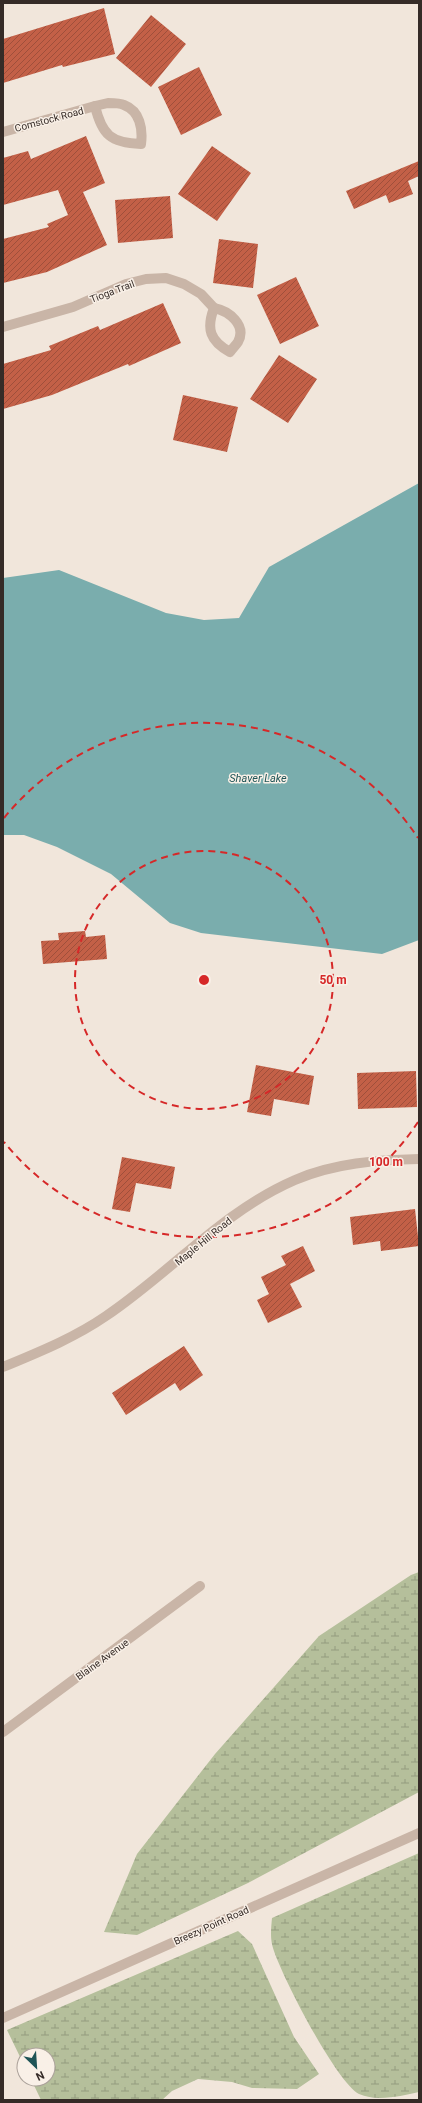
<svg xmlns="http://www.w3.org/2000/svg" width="422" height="2103" font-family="Roboto,sans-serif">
<defs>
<pattern id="wetland-marsh" width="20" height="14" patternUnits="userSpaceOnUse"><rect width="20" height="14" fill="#b5bf9b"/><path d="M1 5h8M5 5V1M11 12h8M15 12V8" fill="none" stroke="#949b7e"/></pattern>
<pattern id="building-hatch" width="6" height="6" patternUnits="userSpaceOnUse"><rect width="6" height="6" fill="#c36047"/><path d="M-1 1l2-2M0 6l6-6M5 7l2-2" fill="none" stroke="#9f4f3b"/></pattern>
</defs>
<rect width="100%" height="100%" fill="#f1e6db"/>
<path fill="url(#wetland-marsh)" d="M 419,1572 L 419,1792 L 248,1883 L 137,1935 L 104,1932 L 137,1854 L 215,1754 L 319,1636 L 411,1575 Z
M 419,1853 L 419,2092 C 401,2096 377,2102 359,2094 C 336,2082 281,1975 273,1948 C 270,1938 271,1929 272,1918 Z
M 238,1931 L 252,1944 L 294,2037 L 319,2074 L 297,2089 L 252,2088 L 232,2082 L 198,2079 L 172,2091 L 162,2100 L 41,2100 L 31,2079 L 48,2079 L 48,2055 L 24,2055 L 24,2065 L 7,2030 Z"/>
<path fill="#7aadad" d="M 419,483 L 419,940 L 382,954 L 201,933 L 170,923 L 111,874 L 57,847 L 24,835 L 3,835 L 3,578 L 59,570 L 166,613 L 204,620 L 239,618 L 269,567 Z"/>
<path fill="url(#building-hatch)" d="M 104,8 L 115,54 L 63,67 L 62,65 L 3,83 L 3,39 Z
M 151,15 L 186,44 L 151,87 L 116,58 Z
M 199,67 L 222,115 L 181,135 L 158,87 Z
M 86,136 L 105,183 L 83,192 L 107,245 L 47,272 L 3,283 L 3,239 L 49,227 L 47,224 L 68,215 L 58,190 L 3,205 L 3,158 L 28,151 L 31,159 Z
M 212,146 L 251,173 L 217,221 L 178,194 Z
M 419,161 L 419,176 L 408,181 L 413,194 L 389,203 L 386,195 L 354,209 L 346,191 Z
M 170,196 L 173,238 L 118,243 L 115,200 Z
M 219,239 L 258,244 L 253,288 L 213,283 Z
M 296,277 L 319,326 L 280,344 L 257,295 Z
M 163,303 L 181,343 L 129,366 L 128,364 L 52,395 L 3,409 L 3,364 L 51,350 L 49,346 L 98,326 L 100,330 Z
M 279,355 L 317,379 L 288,423 L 250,399 Z
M 183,395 L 238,407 L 227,452 L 173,440 Z
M 85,931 L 86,937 L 105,935 L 107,959 L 43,964 L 41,941 L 59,940 L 58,933 Z
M 256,1065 L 314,1076 L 309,1105 L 274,1099 L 271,1116 L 247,1112 Z
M 416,1071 L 417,1107 L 358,1109 L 357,1073 Z
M 122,1157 L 175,1167 L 171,1189 L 136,1183 L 130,1212 L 112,1209 Z
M 415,1209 L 419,1246 L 381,1251 L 380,1241 L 353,1245 L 350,1217 Z
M 303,1246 L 315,1271 L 290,1284 L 302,1307 L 268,1323 L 257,1300 L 269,1294 L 261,1277 L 286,1265 L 281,1256 Z
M 184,1346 L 203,1375 L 180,1391 L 175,1383 L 126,1415 L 112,1393 Z"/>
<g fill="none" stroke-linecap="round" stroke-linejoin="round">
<path stroke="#c9b5a7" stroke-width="10" d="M 108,103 C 113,103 120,103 124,105 C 140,111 143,129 141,144 C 111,143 102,135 95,106 Z
M 214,308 C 229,311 247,325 238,342 C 236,345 232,349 230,352 C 210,341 206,329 214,308 Z"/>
<path stroke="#c9b5a7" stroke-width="10" d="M 3,132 L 95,106
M 3,327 L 73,307 L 126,284 L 146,279 L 166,278 L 184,284 L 201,294 L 214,308
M 3,1367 C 39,1352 74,1338 106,1316 C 170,1273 223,1211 295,1180 C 334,1163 377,1160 419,1159
M 3,1732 L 200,1586
M 3,2018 L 419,1833"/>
</g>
<g fill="none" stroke="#d62828" stroke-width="2" stroke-dasharray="7 5">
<circle cx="204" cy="980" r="129"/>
<path d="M418 1122A257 257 0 0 1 4 1142M4 818A257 257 0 0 1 418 838"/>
</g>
<g text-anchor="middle" stroke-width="3" stroke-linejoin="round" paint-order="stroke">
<g font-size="10" fill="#352b27" stroke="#f9f0e7">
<text transform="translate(49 119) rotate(-15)" y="4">Comstock Road</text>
<text transform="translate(112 291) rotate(-21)" y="4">Tioga Trail</text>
<text transform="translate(203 1241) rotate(-39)" y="4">Maple Hill Road</text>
<text transform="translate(102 1659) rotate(-36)" y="4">Blaine Avenue</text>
<text transform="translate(211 1925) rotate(-24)" y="4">Breezy Point Road</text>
</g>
<g font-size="11" font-style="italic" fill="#1e5456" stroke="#f9f0e7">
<text x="258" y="782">Shaver Lake</text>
</g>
</g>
<circle cx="204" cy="980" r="6" fill="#d62828" stroke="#f9f0e7" stroke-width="2"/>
<g font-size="12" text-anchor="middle" font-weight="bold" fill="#d62828" stroke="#f9f0e7" stroke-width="3" stroke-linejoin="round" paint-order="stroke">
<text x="333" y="984">50 m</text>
<text x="386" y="1166">100 m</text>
</g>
<rect width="422" height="2103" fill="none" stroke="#352b27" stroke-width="8"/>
<g transform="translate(36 2067) rotate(155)"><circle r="19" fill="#f9f0e7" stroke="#aba19a"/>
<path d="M0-3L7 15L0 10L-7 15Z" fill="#1e5456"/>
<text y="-6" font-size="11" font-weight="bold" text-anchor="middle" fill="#352b27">N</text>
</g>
</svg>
